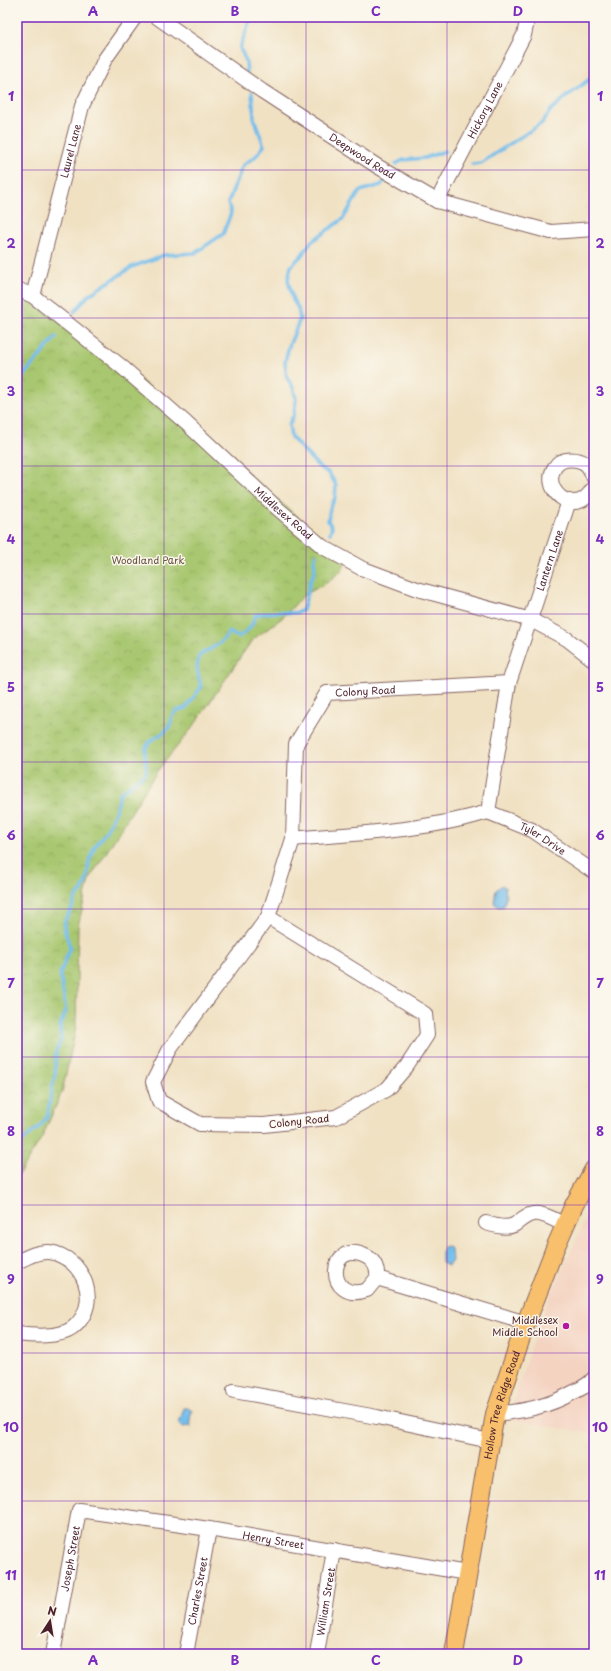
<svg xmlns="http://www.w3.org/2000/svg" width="611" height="1671" font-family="'Playpen Sans',sans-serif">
<defs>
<pattern id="park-crowns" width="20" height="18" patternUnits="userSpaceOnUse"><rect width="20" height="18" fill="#a8c76f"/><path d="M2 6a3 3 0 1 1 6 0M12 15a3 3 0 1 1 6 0" fill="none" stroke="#92aa60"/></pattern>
</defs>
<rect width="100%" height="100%" fill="#fbf7ec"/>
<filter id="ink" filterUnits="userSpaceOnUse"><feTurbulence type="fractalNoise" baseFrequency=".025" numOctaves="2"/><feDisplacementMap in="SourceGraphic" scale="8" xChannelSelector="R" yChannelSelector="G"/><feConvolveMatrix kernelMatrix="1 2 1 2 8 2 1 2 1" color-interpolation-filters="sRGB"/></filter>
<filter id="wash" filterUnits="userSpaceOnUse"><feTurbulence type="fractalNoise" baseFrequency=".012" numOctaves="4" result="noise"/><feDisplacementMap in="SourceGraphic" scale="16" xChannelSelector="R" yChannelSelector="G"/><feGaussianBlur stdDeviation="0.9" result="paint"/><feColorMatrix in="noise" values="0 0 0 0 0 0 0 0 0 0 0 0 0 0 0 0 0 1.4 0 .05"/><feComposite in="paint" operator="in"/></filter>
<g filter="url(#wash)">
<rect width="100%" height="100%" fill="#f0e1c3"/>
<path fill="#f4d3c1" d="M 594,1202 L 594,1434 L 508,1419 L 530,1349 L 547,1303 Z"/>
<path fill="url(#park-crowns)" stroke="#79734d" d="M 17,295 L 29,301 L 129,370 L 346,559 L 343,569 L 328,582 L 304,595 L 282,618 L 252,640 L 193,727 L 157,771 L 89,880 L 78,926 L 76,1028 L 62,1092 L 42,1137 L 17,1177 Z"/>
<path fill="#73bdeb" stroke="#5e6e8b" d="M 502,885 L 505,887 L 506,897 L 504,906 L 499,907 L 494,903 L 496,890 Z
M 447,1246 L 451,1249 L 452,1261 L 448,1266 L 442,1263 L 442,1250 L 443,1247 Z
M 184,1408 L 188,1408 L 192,1411 L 190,1419 L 191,1426 L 182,1427 L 179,1423 Z"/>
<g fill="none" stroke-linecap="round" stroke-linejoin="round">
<path stroke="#73bdeb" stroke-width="3.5" d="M 247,73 L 246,61 L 240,48 L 251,17
M 396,164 L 403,160 L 425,158 L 445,151
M 472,164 L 481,163 L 542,123 L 551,110 L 566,97 L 594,76
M 74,312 L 89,295 L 132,267 L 164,255 L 195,253 L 223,234 L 231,213 L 228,203 L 243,165 L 255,157 L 264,146 L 254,118 L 252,93
M 17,383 L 56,337
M 330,533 L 332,527 L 328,521 L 330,508 L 335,498 L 336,485 L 329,473 L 319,467 L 291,437 L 289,425 L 294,414 L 296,399 L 293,387 L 287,378 L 285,362 L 289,346 L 300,319 L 298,308 L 293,300 L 288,280 L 291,266 L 301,256 L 311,242 L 343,219 L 360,191 L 381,185 L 385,181
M 17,1146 L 40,1126 L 47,1117 L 49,1105 L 55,1074 L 56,1051 L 61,1040 L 60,1026 L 66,1011 L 60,974 L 70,947 L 64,928 L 65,920 L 71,910 L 76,897 L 82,891 L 87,879 L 89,861 L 95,846 L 105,833 L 111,821 L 117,807 L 120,793 L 146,773 C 147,765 144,757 145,751 C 148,736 165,737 170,725 C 171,723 171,718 172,716 L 176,711 L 186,708 L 201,687 L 197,668 L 199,656 C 213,646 219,647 229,632 L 238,637 C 248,631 253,626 255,615 C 263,613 270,612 278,612 C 288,612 294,615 303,610 L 311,579 L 315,571 L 314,560 L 316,555"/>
</g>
</g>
<g filter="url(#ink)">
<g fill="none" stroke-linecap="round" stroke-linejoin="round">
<defs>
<g id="minor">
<path id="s1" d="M 157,17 L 262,91 L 377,166 L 437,201 L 551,232 L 594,229"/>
<path id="s2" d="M 437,201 L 524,35 L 528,17"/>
<path id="s3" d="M 17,289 L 33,296 L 122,367 L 186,423 L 277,508 L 323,547 L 361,568 L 417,589 L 531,620 L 567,639 L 594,660"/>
<path id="s4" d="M 33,296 L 82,106 L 105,59 L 135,17"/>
<path d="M 594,478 C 592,473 590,468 586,464 C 578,458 561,457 555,467 C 545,481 556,500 572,502 C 583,503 589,495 594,487"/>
<path id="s5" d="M 488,812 L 509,683 L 569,501"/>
<path id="s6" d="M 488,812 L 532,830 L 594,872"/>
<path d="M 293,839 C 358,833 425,831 488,812"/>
<path d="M 268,917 L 425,1014 L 427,1035 L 407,1066 L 387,1089 L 336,1117 L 264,1125 L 200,1124 L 159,1101 L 153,1082 L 170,1049 Z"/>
<path id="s7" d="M 268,917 L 293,839 L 296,744 L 327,693 L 509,683"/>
<path d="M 486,1223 C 495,1226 506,1229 514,1225 C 520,1221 525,1215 533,1214 C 542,1212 557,1221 565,1225"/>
<path d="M 17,1262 C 27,1257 38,1251 49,1252 C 84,1257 102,1303 74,1327 C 61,1338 33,1336 17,1334"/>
<path d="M 377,1278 C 378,1270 375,1261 367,1257 C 327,1236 324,1305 367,1290 L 377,1278 L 526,1323"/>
<path d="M 234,1391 L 377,1417 L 490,1441"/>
<path d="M 495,1414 C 524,1411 548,1407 574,1392 C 582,1388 589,1385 594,1378"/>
<path id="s8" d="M 53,1654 L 79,1510 L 209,1529 L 467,1573"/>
<path id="s9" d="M 186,1654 L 209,1529"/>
<path id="s10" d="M 317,1654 L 334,1550"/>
</g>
<g id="major">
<path id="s11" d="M 454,1654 L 495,1414 L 526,1323 L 555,1248 L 574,1205 L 594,1169"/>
</g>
</defs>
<use href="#minor" stroke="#846360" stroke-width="16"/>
<use href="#major" stroke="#846360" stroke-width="20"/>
<use href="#minor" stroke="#fff" stroke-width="14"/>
<use href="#major" stroke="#f8bf6c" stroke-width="18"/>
</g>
</g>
<path fill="none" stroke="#7b2cbf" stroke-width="1" stroke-opacity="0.55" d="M 164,17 L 164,1654M 306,17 L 306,1654M 447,17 L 447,1654M 17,170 L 594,170M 17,318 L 594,318M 17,466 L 594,466M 17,614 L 594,614M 17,762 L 594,762M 17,909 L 594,909M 17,1057 L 594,1057M 17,1205 L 594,1205M 17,1353 L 594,1353M 17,1501 L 594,1501"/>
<circle fill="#b5179e" stroke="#fbf7ec" stroke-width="1.5" cx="566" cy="1326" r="4"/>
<g text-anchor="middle" stroke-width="3" stroke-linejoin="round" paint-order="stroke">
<g font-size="10" fill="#4a1f2b" stroke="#fbf7ec">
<text dy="4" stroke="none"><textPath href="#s2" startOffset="103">Hickory Lane</textPath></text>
<text dy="4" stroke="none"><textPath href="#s4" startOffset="150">Laurel Lane</textPath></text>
<text dy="4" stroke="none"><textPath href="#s1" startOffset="248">Deepwood Road</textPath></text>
<text dy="4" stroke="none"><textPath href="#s3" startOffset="349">Middlesex Road</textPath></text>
<text dy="4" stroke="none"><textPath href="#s5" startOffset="260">Lantern Lane</textPath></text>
<text dy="4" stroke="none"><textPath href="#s7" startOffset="275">Colony Road</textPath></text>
<text dy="4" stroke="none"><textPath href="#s6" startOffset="61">Tyler Drive</textPath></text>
<text transform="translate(299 1121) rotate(-6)" y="4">Colony Road</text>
<text dy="4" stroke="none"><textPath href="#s11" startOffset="254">Hollow Tree Ridge Road</textPath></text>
<text dy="4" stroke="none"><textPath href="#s8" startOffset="343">Henry Street</textPath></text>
<text dy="4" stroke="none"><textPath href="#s8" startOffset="97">Joseph Street</textPath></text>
<text dy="4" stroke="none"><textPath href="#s9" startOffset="64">Charles Street</textPath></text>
<text dy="4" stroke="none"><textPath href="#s10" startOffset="53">William Street</textPath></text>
</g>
<g font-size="10" fill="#66513f" stroke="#fbf7ec">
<text x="148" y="564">Woodland Park</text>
</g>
<g font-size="10" fill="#4a1f2b" stroke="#fbf7ec" text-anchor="end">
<text x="558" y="1324">Middlesex<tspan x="558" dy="12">Middle School</tspan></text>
</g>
</g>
<rect width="611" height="1671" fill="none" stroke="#fbf7ec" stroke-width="44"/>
<g transform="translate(50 1621) rotate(12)" stroke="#fbf7ec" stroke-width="3" paint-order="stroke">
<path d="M0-3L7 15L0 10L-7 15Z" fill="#4a1f2b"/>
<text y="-6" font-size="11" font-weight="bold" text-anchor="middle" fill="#4a1f2b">N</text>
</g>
<rect x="22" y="22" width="567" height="1627" fill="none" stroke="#7b2cbf" stroke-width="1.5"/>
<g font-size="13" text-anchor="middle" font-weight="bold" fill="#7b2cbf">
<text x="93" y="16">A</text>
<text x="235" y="16">B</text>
<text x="376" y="16">C</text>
<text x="518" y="16">D</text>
<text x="11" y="101">1</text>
<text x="600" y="101">1</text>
<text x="11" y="248">2</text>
<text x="600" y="248">2</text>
<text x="11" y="396">3</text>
<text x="600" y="396">3</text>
<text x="11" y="544">4</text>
<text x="600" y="544">4</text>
<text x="11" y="692">5</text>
<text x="600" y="692">5</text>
<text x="11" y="840">6</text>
<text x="600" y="840">6</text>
<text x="11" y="988">7</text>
<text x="600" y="988">7</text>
<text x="11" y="1136">8</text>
<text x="600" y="1136">8</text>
<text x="11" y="1284">9</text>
<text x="600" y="1284">9</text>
<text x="11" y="1432">10</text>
<text x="600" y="1432">10</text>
<text x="11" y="1580">11</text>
<text x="600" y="1580">11</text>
<text x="93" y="1665">A</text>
<text x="235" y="1665">B</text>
<text x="376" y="1665">C</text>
<text x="518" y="1665">D</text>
</g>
</svg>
